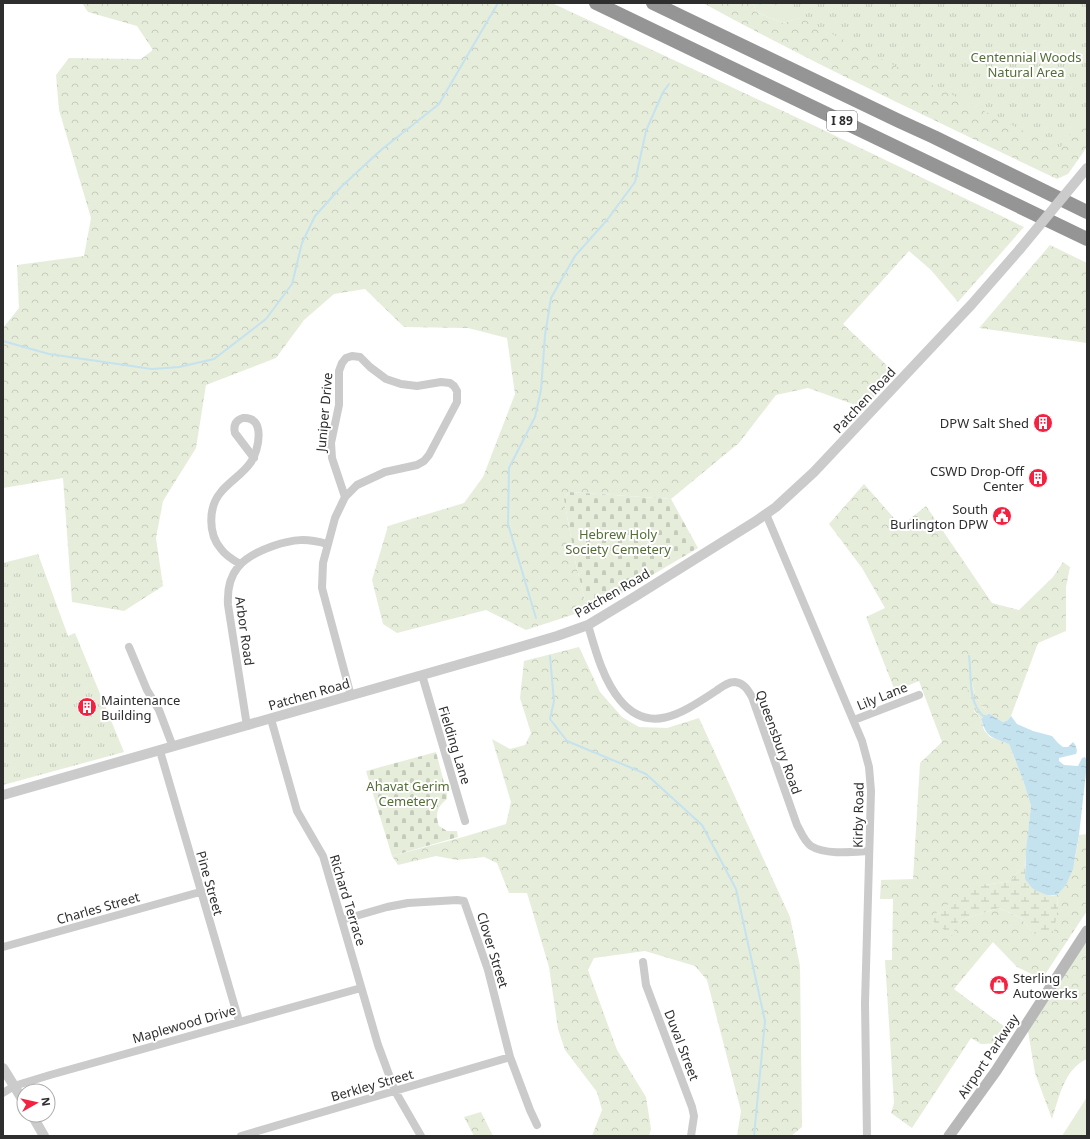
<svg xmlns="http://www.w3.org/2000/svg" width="1090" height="1139" font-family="'Noto Sans',sans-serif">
<defs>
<pattern id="forest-crowns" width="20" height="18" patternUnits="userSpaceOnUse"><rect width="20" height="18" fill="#e6eddb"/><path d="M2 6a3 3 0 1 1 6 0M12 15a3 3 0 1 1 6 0" fill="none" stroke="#c6ccbc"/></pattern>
<pattern id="wetland-marsh" width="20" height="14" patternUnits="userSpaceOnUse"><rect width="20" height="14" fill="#e6eddb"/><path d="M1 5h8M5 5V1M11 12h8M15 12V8" fill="none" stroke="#c6ccbc"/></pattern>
<pattern id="cemetery-stones" width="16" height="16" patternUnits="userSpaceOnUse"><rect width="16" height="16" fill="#e6eddb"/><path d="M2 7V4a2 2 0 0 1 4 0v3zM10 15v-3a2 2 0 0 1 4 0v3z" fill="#c6ccbc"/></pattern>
<pattern id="park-tufts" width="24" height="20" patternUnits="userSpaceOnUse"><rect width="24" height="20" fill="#e6eddb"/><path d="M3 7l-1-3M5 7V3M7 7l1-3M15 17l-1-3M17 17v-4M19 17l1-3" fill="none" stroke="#c6ccbc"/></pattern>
<pattern id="water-ripples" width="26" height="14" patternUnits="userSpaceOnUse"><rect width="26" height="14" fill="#c5e2ef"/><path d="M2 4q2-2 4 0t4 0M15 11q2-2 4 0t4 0" fill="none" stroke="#aac2cd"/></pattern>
</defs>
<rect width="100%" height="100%" fill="#fff"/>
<path fill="#e6eddb" d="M 753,3 L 815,3 L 807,16 L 783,23 L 756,12 Z
M 1087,1097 L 1087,1136 L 1062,1136 Z"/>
<path fill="url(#forest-crowns)" d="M 82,3 L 552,3 L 815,126 L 1024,227 L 958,302 L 931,270 L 909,251 L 843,324 L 895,373 L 864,408 L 808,388 L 776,395 L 739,443 L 671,499 L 569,492 L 564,499 L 576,565 L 587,608 L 575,614 L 526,630 L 486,610 L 397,633 L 383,624 L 372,580 L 388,526 L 464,503 L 483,477 L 515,394 L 507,338 L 468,328 L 404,327 L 365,289 L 334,294 L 304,320 L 276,358 L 206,385 L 196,448 L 163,501 L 156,538 L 163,586 L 124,611 L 72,602 L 63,478 L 3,488 L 3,328 L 19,308 L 17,265 L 84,256 L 91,218 L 59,110 L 56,75 L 69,58 L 141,59 L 153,50 L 137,26 L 88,12 Z
M 703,3 L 753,3 L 756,12 L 783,23 L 807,16 L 1087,57 L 1087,147 L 1068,174 L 1057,179 C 938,122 818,66 703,3 Z
M 1050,245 L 1087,263 L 1087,343 L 979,328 Z
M 864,484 L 901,526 L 926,506 L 992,603 L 1019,610 L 1053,577 L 1063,562 L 1070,567 L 1066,587 L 1066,631 L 1038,643 L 1011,716 L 1008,720 L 1003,722 L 990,714 L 988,714 L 976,697 L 972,684 L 974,711 L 981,719 L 984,730 L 990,737 L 1009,744 L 1023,780 L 1031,806 L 1025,864 L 1010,881 L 979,886 L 958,921 L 999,908 L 1021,918 L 1033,934 L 1058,907 L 1057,895 C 1074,875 1075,860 1079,835 L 1087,834 L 1087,911 L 1042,979 L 1017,967 L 993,942 L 954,989 L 1009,1030 L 1001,1043 L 981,1044 L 971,1038 L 912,1128 L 891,1113 L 894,1103 L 885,960 L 892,960 L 893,899 L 880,899 L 881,880 L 913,879 L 920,763 L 942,742 L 919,681 L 895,691 L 866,617 L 885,608 L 862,568 L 829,524 Z
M 579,647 L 600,692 L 622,717 L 639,727 L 667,728 L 699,718 L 790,917 L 800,966 L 802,1127 L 791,1136 L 737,1136 L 741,1111 L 707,980 L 695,966 L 645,951 L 594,958 L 588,970 L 617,1050 L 646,1097 L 651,1129 L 649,1136 L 592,1136 L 602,1110 L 597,1092 L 565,1050 L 558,1029 L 549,967 L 527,893 L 509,893 L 497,863 L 484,857 L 457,860 L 436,856 L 398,865 L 392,856 L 463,837 L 506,824 L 511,802 L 492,739 L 510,749 L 525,745 L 531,733 L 520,698 L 524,661 Z
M 1087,939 L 1087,1059 C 1064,1069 1059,1098 1052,1119 L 1035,1073 L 1028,1031 Z
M 481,1112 L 493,1136 L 474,1136 L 464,1117 Z"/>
<path fill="url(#wetland-marsh)" d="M 969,682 L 972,685 L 976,697 L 988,714 L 981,719 C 972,708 969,700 967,687 Z
M 1025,864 C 1026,881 1027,888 1044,893 C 1049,895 1052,896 1057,895 L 1058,907 L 1054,931 L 1033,934 L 1021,918 L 999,908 L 958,921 L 952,936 L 929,918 L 951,902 L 979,886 L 1010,881 Z"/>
<path fill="url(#cemetery-stones)" d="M 569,492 L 671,499 L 698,548 L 620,594 L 587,608 L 576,565 L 564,499 Z
M 436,752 L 447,794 L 447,799 C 437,807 435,814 439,826 L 447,831 L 457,831 L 458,837 L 392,856 L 366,771 Z"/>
<path fill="url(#park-tufts)" d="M 771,3 L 1087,3 L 1087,112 L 1059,149 Z
M 38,554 L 68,636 L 75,633 L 124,752 L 3,785 L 3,563 Z"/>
<path fill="url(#water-ripples)" d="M 988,714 L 990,714 L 1003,722 L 1008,720 L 1011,716 L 1017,724 L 1033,731 L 1052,736 L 1058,743 L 1063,747 L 1068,747 L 1073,742 C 1076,745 1078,750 1076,754 L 1059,758 L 1059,761 L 1064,765 L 1078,766 L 1082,758 L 1085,757 L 1086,759 L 1087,764 L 1079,835 L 1073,869 L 1066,885 L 1057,895 L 1047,895 L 1037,891 L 1032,888 L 1025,879 L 1026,850 L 1031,806 L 1023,780 L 1009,744 C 991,737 987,738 981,719 Z"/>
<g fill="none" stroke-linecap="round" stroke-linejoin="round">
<path stroke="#c5e2ef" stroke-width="2" d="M 760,4 L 760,3
M 3,341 L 49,354 L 152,369 L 179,367 L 214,359 L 266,319 L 292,284 L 302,243 L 315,216 L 341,187 L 381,150 L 439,104 L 498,3
M 536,618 L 508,524 L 509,468 L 535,417 L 541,390 L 545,335 L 551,298 L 575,256 L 607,220 L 635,182 L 646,131 L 663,92 L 669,84
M 550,656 L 554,701 L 550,719 L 567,741 L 646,774 L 702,825 L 736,889 L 765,1021 L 754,1136
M 969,656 C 972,677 967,701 984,717"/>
<path stroke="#cbcbcb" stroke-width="8" d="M 345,497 L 332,458 L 331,443 L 339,405 L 339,371 L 342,363 L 346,358 L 352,356 L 360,357 L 370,367 L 386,379 L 401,384 L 417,386 L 441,382 L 450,383 L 454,386 L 457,391 L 457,402 L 429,455 L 424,461 L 417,465 L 385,472 L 357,485 L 345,497 L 335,518 L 323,563 L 322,588 L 351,696
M 766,514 L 862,741 L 869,767 L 871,791 L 865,1003 L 867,1136
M 240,564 C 233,560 226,556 221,549 C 208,534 208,507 221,492 C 230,481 243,474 251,462 C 259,450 266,416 243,418 C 236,420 233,425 235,433 L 254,458
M 588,625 C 595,649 603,680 620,700 C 650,737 685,711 716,691 C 722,687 727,682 735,682 C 744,683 748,690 752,697 L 797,825 C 801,832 804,841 811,846 C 825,855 853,852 869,851
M 129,647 L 147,690 L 159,710 L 173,747
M 422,675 L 465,821
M 271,719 L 297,811 L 323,856 L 378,1045 L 395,1091 L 421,1136
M 854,720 L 919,695
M 247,726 L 228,605 C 226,571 242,557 273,546 C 294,539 306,538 327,544
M 160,751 L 239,1021
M 342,920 L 387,907 L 408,903 L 457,900 L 464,901 L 488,970 L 510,1057 L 530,1110 L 537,1125
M 3,947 L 200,892
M 643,962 L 646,985 L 692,1107 L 694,1116 L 691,1136
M 3,1093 L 14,1086 L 50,1075 L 361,988
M 241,1136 L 510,1057"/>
<path stroke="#cbcbcb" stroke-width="10" d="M 3,795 L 513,649 L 557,636 L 588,625 L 636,596 L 756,521 L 776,507 L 814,472 L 972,304 L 1020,249
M 3,1068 L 24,1102
M 32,1115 L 44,1136"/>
<path stroke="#b8b8b8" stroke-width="11" d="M 949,1136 L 996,1071 L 1087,931"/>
<path stroke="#959595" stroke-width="14" d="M 596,3 L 1087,239
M 653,3 L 899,121 L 934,137 L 1087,212"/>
<path stroke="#cbcbcb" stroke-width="10" d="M 1020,249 L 1087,168"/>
</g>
<defs>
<symbol id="building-disc" viewBox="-11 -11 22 22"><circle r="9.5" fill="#f52140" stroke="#fff"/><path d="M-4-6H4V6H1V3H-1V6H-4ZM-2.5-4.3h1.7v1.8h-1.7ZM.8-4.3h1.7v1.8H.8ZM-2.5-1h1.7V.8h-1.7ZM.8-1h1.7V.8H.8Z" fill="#fff"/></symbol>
<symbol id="civic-disc" viewBox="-11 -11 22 22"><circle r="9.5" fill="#f52140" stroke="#fff"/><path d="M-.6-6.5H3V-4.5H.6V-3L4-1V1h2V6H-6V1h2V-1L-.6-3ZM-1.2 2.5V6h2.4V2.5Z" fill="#fff"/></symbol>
<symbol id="shop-disc" viewBox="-11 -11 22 22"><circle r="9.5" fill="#f52140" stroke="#fff"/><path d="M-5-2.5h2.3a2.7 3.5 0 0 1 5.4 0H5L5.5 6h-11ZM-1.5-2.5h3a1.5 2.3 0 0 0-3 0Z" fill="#fff"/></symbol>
</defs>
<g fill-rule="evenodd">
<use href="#building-disc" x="1032" y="412" width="22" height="22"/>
<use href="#building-disc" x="1027" y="467" width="22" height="22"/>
<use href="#civic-disc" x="991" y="505" width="22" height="22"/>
<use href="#building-disc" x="76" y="696" width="22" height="22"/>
<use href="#shop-disc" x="988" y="974" width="22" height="22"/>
</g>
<g text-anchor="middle" stroke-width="4" stroke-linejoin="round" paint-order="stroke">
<rect fill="#fff" stroke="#6d6d6d" stroke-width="1" x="827" y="111" width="30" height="20" rx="3"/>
<g font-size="12" font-weight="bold" fill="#2e2e2e">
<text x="842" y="125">I 89</text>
</g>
<g font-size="13" fill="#556e38" stroke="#fff">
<text x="1026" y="62">Centennial Woods<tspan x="1026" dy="15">Natural Area</tspan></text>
<text x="618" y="539">Hebrew Holy<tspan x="618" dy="15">Society Cemetery</tspan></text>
<text x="408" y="791">Ahavat Gerim<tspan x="408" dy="15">Cemetery</tspan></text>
</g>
<g font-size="13" fill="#2e2e2e" stroke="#fff">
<text transform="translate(864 400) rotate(-47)" y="5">Patchen Road</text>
<text transform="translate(324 412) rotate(-85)" y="5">Juniper Drive</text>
<text transform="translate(612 593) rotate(-30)" y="5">Patchen Road</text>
<text transform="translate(245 631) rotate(82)" y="5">Arbor Road</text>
<text transform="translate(309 694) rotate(-16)" y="5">Patchen Road</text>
<text transform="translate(882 696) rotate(-22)" y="5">Lily Lane</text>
<text transform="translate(779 742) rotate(70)" y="5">Queensbury Road</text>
<text transform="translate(455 745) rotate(73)" y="5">Fielding Lane</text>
<text transform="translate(858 815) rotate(-89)" y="5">Kirby Road</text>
<text transform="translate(210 883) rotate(74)" y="5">Pine Street</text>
<text transform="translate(348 900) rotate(73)" y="5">Richard Terrace</text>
<text transform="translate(98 908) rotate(-16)" y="5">Charles Street</text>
<text transform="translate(493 950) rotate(73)" y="5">Clover Street</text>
<text transform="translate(184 1024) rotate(-16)" y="5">Maplewood Drive</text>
<text transform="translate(682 1045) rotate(69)" y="5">Duval Street</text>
<text transform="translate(988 1056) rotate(-56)" y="5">Airport Parkway</text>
<text transform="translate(372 1085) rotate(-16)" y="5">Berkley Street</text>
</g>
<g font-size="13" fill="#2e2e2e" stroke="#fff" text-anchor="end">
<text x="1029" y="428">DPW Salt Shed</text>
<text x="1024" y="476">CSWD Drop-Off<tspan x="1024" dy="15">Center</tspan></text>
<text x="988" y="514">South<tspan x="988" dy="15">Burlington DPW</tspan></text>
<text x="101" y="705" text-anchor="start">Maintenance<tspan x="101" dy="15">Building</tspan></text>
<text x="1013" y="983" text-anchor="start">Sterling<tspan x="1013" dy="15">Autowerks</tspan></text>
</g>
</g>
<rect width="1090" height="1139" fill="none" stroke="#2e2e2e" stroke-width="8"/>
<g transform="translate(36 1103) rotate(82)"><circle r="19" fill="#ffffff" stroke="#ababab"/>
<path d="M0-3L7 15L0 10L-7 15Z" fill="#f52140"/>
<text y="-6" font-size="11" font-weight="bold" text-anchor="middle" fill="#2e2e2e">N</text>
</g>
</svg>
